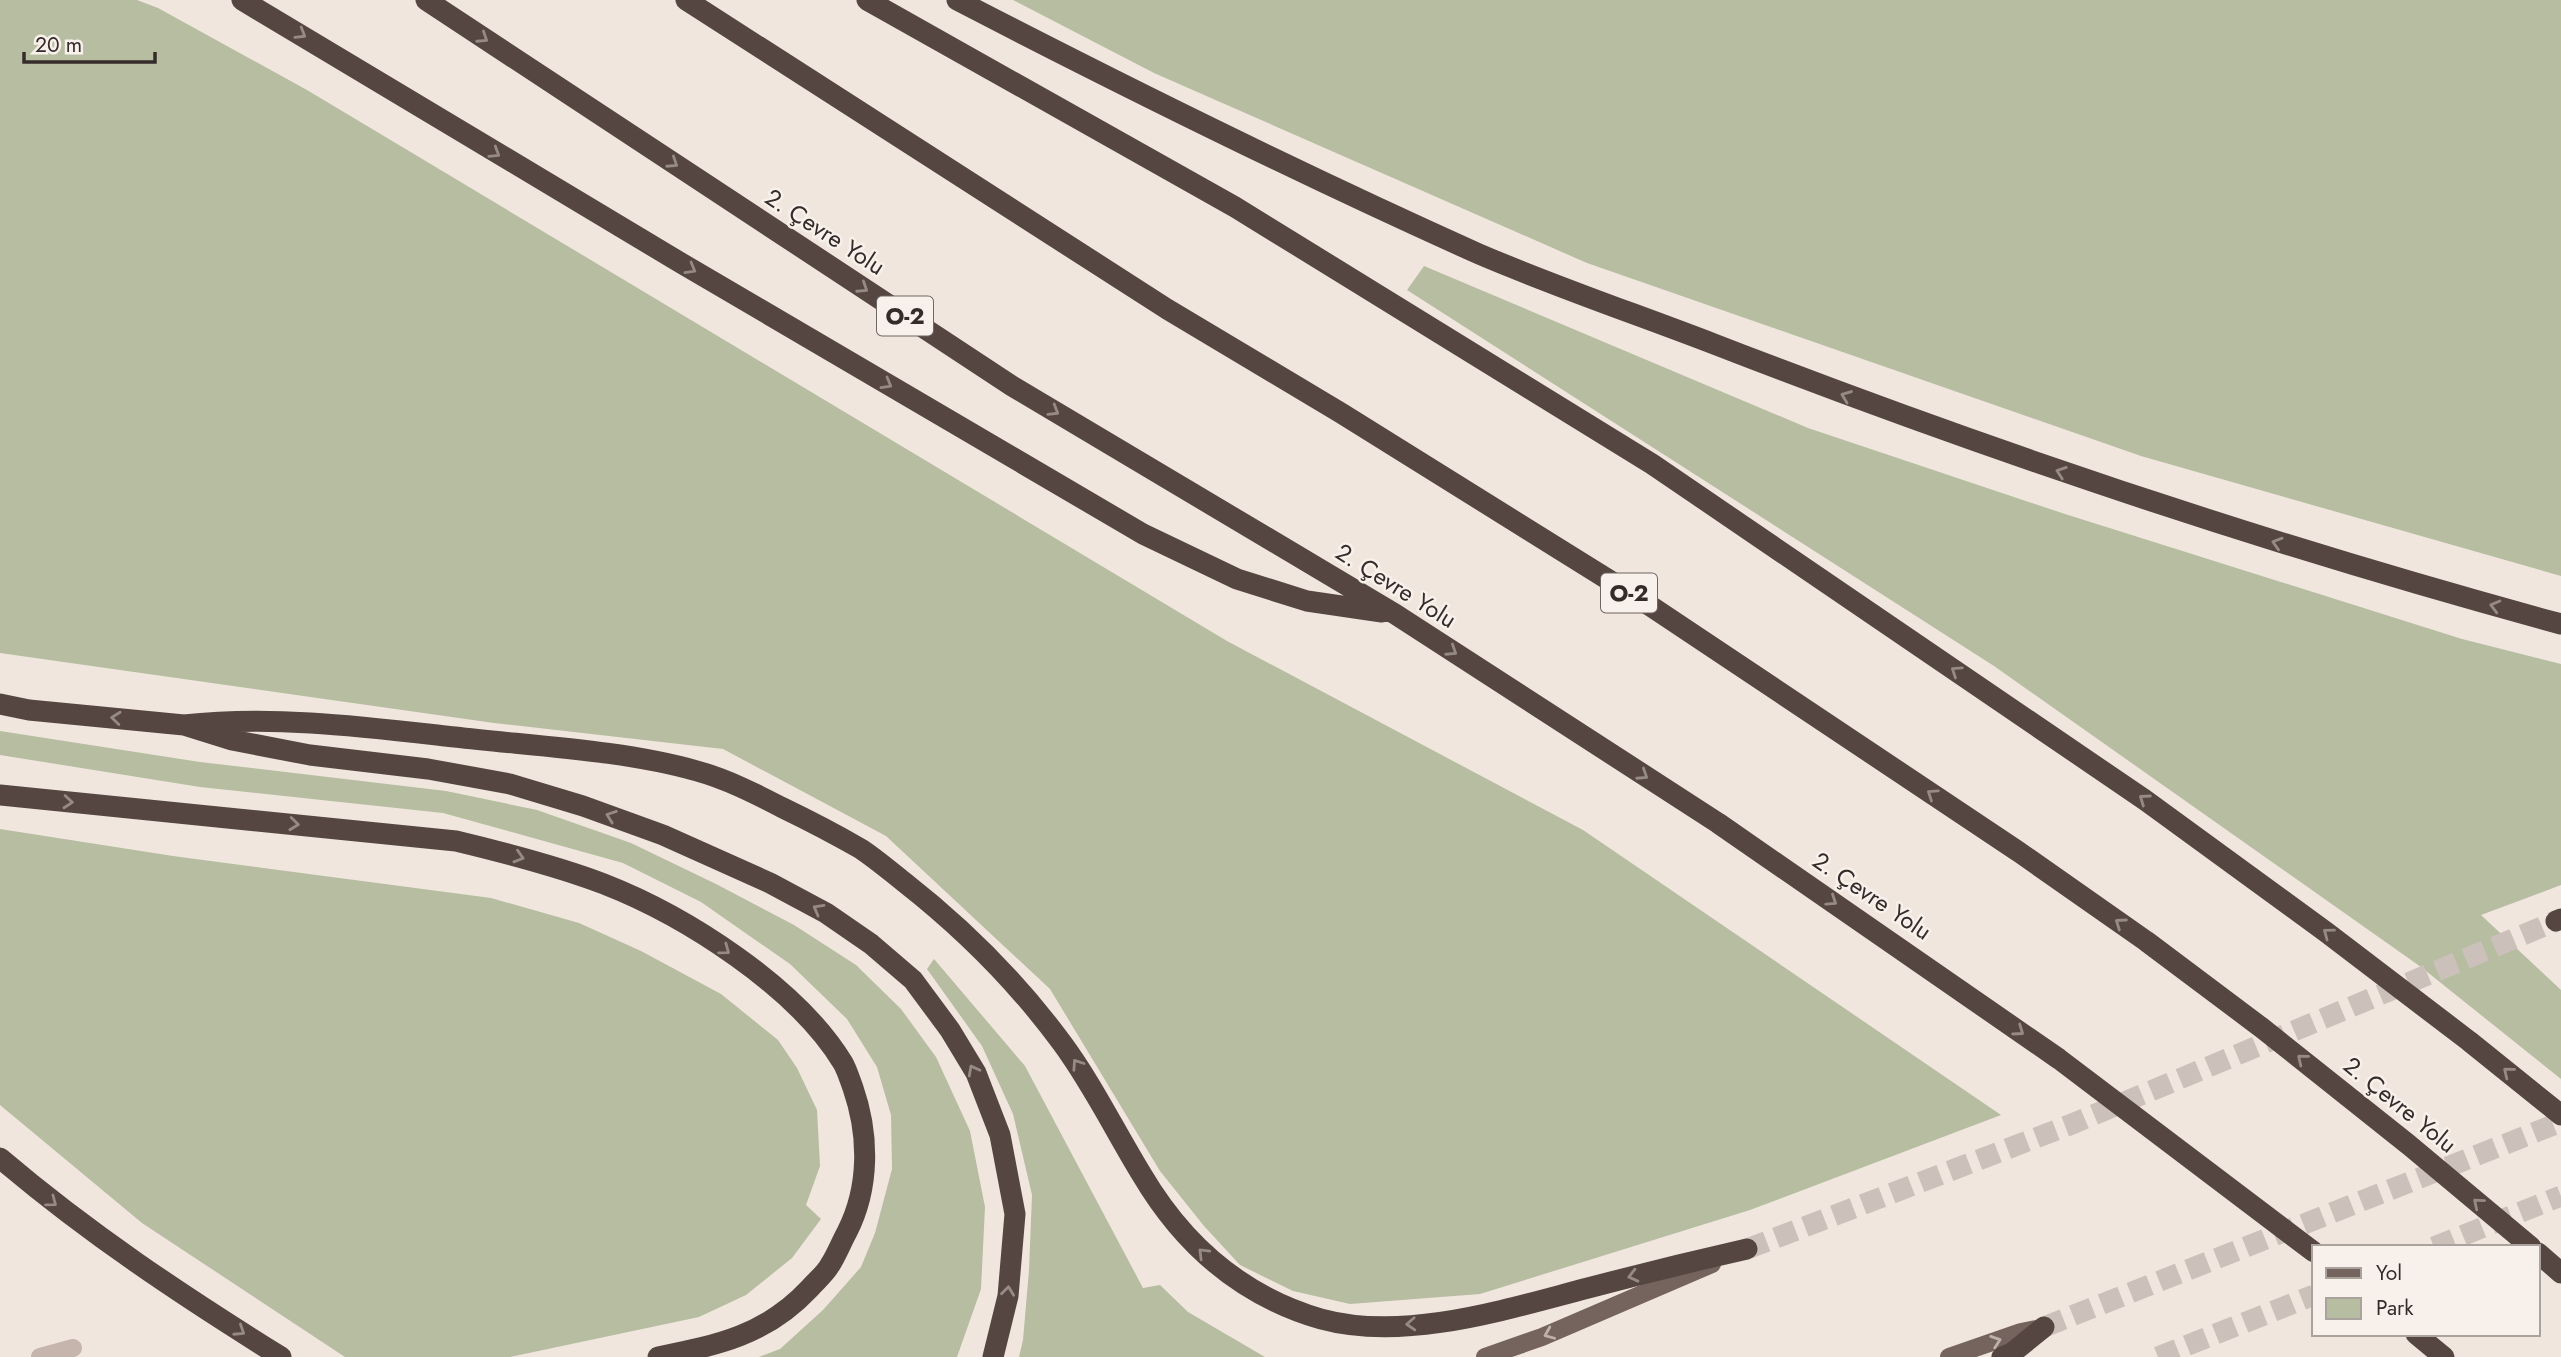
<svg xmlns="http://www.w3.org/2000/svg" width="2561" height="1357" font-family="Jost,sans-serif">
<rect width="100%" height="100%" fill="#f0e6de"/>
<path fill="#b6bda0" d="M 0,0 L 137,0 L 158,8 L 307,90 L 1227,641 L 1583,830 L 2001,1115 L 1750,1210 L 1480,1294 L 1350,1304 L 1293,1291 L 1240,1265 L 1204,1226 L 1160,1171 L 1050,989 L 886,836 L 723,749 L 494,723 L 0,653 Z
M 1013,0 L 2561,0 L 2561,576 L 2141,456 L 1587,263 L 1154,73 Z
M 1424,266 L 1808,428 L 2065,514 L 2462,639 L 2561,664 L 2561,885 L 2481,915 L 2561,990 L 2561,1079 L 2421,967 L 1994,666 L 1407,290 Z
M 0,731 L 200,762 L 446,791 L 537,810 L 631,843 L 716,884 L 794,925 L 856,965 L 901,1009 L 936,1057 L 970,1131 L 985,1207 L 981,1289 L 957,1357 L 759,1357 L 780,1349 L 823,1310 L 861,1267 L 875,1233 L 892,1169 L 891,1115 L 877,1067 L 847,1019 L 790,964 L 701,902 L 623,863 L 443,813 L 200,787 L 0,755 Z
M 0,829 L 173,856 L 491,898 L 579,923 L 641,951 L 721,994 L 778,1040 L 797,1068 L 817,1110 L 820,1166 L 806,1205 L 821,1219 L 792,1258 L 746,1295 L 699,1317 L 510,1357 L 345,1357 L 142,1223 L 0,1105 Z
M 934,959 L 1025,1066 L 1143,1288 L 1160,1285 L 1188,1312 L 1265,1357 L 1019,1357 L 1023,1340 L 1029,1270 L 1032,1195 L 1013,1114 L 982,1046 L 927,969 Z"/>
<g fill="none" stroke-linecap="round" stroke-linejoin="round">
<path stroke="#cbc1ba" stroke-width="21" stroke-dasharray="21 10" stroke-linecap="butt" d="M 2434,1247 L 2561,1196
M 1747,1249 L 2072,1124 L 2556,921
M 2044,1327 L 2561,1122
M 2158,1357 L 2314,1295"/>
<path stroke="#c6b5ac" stroke-width="18" d="M 40,1357 L 73,1348"/>
<path stroke="#75635d" stroke-width="18" d="M 1485,1357 L 1542,1337 L 1712,1264
M 1949,1357 L 2021,1332 L 2042,1328"/>
<path stroke="#554642" stroke-width="21" d="M 242,0 L 681,263 L 1143,534 L 1237,579 L 1307,601 L 1382,612
M 426,0 L 1012,386 L 1395,614 L 1718,823 L 2059,1059 L 2314,1252
M 686,0 L 1167,309 L 1341,413 L 1649,605 L 2019,852 L 2146,941 L 2262,1028 L 2409,1145 L 2531,1247
M 867,0 L 1235,207 L 1652,464 L 2145,800 L 2326,932 L 2469,1041 L 2561,1115
M 957,0 C 1129,89 1303,175 1479,254 C 1556,287 1636,314 1714,344 C 1992,452 2273,546 2561,624
M 0,704 L 29,710 L 184,725 L 232,740 L 310,755 L 428,769 L 510,784 L 583,806 L 663,835 L 770,883 L 826,913 L 871,944 L 913,980 L 950,1030 L 976,1073 L 1000,1135 L 1015,1214 L 1008,1296 L 993,1357
M 184,725 C 273,715 366,727 455,737 C 532,746 623,750 697,771 C 726,779 754,793 781,807 C 808,820 835,834 861,849 C 876,859 890,871 904,882 C 964,929 1017,982 1062,1043 C 1093,1085 1115,1131 1142,1175 C 1184,1246 1242,1296 1321,1319 C 1405,1342 1507,1309 1588,1288 C 1641,1274 1694,1261 1747,1249
M 0,795 L 456,841 C 506,853 557,866 604,884 C 686,916 797,987 843,1063 C 847,1070 850,1080 853,1088 C 869,1134 870,1187 847,1232 C 841,1243 837,1254 830,1265 C 825,1274 816,1281 809,1289 C 766,1335 718,1345 658,1357
M 2556,921 L 2561,919
M 0,1158 C 88,1233 183,1296 281,1357
M 2538,1253 L 2561,1273
M 2416,1334 L 2444,1357
M 2002,1357 L 2012,1353 L 2044,1327"/>
</g>
<defs><path id="oneway-chevron" d="M-2-3.5L2.5 0L-2 3.5" fill="none" stroke-width="1.6" stroke-linecap="round" stroke-linejoin="round" transform="scale(1.75)"/></defs>
<g stroke="#968a85">
<use href="#oneway-chevron" transform="translate(301 34) rotate(31)"/>
<use href="#oneway-chevron" transform="translate(483 38) rotate(33)"/>
<use href="#oneway-chevron" transform="translate(495 153) rotate(32)"/>
<use href="#oneway-chevron" transform="translate(673 163) rotate(33)"/>
<use href="#oneway-chevron" transform="translate(691 269) rotate(30)"/>
<use href="#oneway-chevron" transform="translate(863 288) rotate(33)"/>
<use href="#oneway-chevron" transform="translate(887 384) rotate(30)"/>
<use href="#oneway-chevron" transform="translate(1846 396) rotate(-159)"/>
<use href="#oneway-chevron" transform="translate(1054 411) rotate(31)"/>
<use href="#oneway-chevron" transform="translate(2061 472) rotate(-161)"/>
<use href="#oneway-chevron" transform="translate(2277 543) rotate(-163)"/>
<use href="#oneway-chevron" transform="translate(2495 606) rotate(-165)"/>
<use href="#oneway-chevron" transform="translate(1452 651) rotate(33)"/>
<use href="#oneway-chevron" transform="translate(1956 671) rotate(-146)"/>
<use href="#oneway-chevron" transform="translate(116 718) rotate(-174)"/>
<use href="#oneway-chevron" transform="translate(1643 775) rotate(33)"/>
<use href="#oneway-chevron" transform="translate(1932 794) rotate(-146)"/>
<use href="#oneway-chevron" transform="translate(2144 799) rotate(-145)"/>
<use href="#oneway-chevron" transform="translate(68 802) rotate(5)"/>
<use href="#oneway-chevron" transform="translate(611 816) rotate(-160)"/>
<use href="#oneway-chevron" transform="translate(294 824) rotate(6)"/>
<use href="#oneway-chevron" transform="translate(519 857) rotate(17)"/>
<use href="#oneway-chevron" transform="translate(1832 901) rotate(34)"/>
<use href="#oneway-chevron" transform="translate(818 909) rotate(-151)"/>
<use href="#oneway-chevron" transform="translate(2120 923) rotate(-145)"/>
<use href="#oneway-chevron" transform="translate(2328 933) rotate(-143)"/>
<use href="#oneway-chevron" transform="translate(725 950) rotate(36)"/>
<use href="#oneway-chevron" transform="translate(2019 1031) rotate(35)"/>
<use href="#oneway-chevron" transform="translate(2302 1059) rotate(-141)"/>
<use href="#oneway-chevron" transform="translate(1077 1064) rotate(-124)"/>
<use href="#oneway-chevron" transform="translate(973 1070) rotate(-118)"/>
<use href="#oneway-chevron" transform="translate(2508 1072) rotate(-141)"/>
<use href="#oneway-chevron" transform="translate(52 1202) rotate(37)"/>
<use href="#oneway-chevron" transform="translate(2478 1203) rotate(-140)"/>
<use href="#oneway-chevron" transform="translate(1203 1253) rotate(-135)"/>
<use href="#oneway-chevron" transform="translate(1633 1276) rotate(166)"/>
<use href="#oneway-chevron" transform="translate(1008 1291) rotate(-83)"/>
<use href="#oneway-chevron" transform="translate(1411 1324) rotate(177)"/>
<use href="#oneway-chevron" transform="translate(240 1331) rotate(33)"/>
</g>
<g stroke="#bdb1ab">
<use href="#oneway-chevron" transform="translate(1549 1334) rotate(157)"/>
<use href="#oneway-chevron" transform="translate(1996 1341) rotate(-19)"/>
</g>
<g text-anchor="middle" stroke-width="5" stroke-linejoin="round" paint-order="stroke">
<g fill="#f8f0ea" stroke="#706764" stroke-width="2">
<rect x="877" y="296.5" width="56" height="39" rx="5"/>
<rect x="1601" y="573.5" width="56" height="39" rx="5"/>
</g>
<g font-size="23" font-weight="bold" fill="#352c2a">
<text x="905" y="324">O-2</text>
<text x="1629" y="601">O-2</text>
</g>
<g font-size="24" fill="#352c2a" stroke="#f8f0ea">
<text transform="translate(825 232) rotate(33)" y="8">2. Çevre Yolu</text>
<text transform="translate(1396 586) rotate(32)" y="8">2. Çevre Yolu</text>
<text transform="translate(1872 896) rotate(34)" y="8">2. Çevre Yolu</text>
<text transform="translate(2400 1105) rotate(39)" y="8">2. Çevre Yolu</text>
</g>
</g>
<rect x="2312" y="1245" width="228" height="91" fill="#f8f0ea" stroke="#aaa29d" stroke-width="2"/>
<rect x="2326" y="1268" width="35" height="10" fill="#75635d" stroke="#aaa29d" stroke-width="2"/>
<text x="2376" y="1280" font-size="21" fill="#352c2a">Yol</text>
<rect x="2326" y="1298" width="35" height="21" fill="#b6bda0" stroke="#aaa29d" stroke-width="2"/>
<text x="2376" y="1315" font-size="21" fill="#352c2a">Park</text>
<path d="M24 52v10h131v-10" fill="none" stroke="#352c2a" stroke-width="3.5"/>
<text x="35" y="52" font-size="21" fill="#352c2a" stroke="#f8f0ea" stroke-width="5" paint-order="stroke">20 m</text>
</svg>
